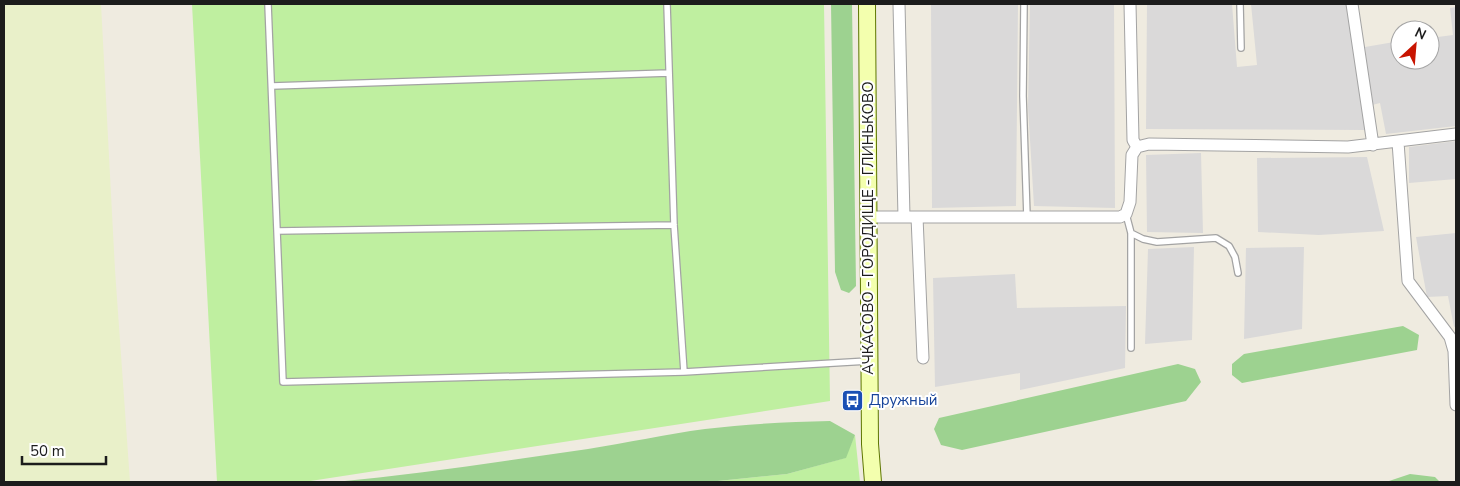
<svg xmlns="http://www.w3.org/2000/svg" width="1460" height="486" font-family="'Nunito Sans',sans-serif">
<rect width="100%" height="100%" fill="#efebe0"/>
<path fill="#dad9d9" d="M 931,4 L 1018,4 L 1016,206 L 932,208 Z
M 1030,4 L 1114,4 L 1115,208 L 1034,206 L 1028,107 Z
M 1147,4 L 1232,4 L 1237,67 L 1257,65 L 1251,4 L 1347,4 L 1365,130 L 1146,129 Z
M 1456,7 L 1456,126 L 1386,134 L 1380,103 L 1372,105 L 1365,47 L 1400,41 L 1400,60 L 1430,60 L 1430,38 L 1453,35 L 1450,8 Z
M 1456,141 L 1456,179 L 1409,183 L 1409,147 Z
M 1201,153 L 1203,233 L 1147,232 L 1146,155 Z
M 1367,157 L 1384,231 L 1319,235 L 1258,232 L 1257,158 Z
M 1456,233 L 1456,326 L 1454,327 L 1448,296 L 1427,297 L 1416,237 Z
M 1194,247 L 1192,340 L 1145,344 L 1148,249 Z
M 1304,247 L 1302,329 L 1244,339 L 1246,248 Z
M 1015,274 L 1017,308 L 1126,306 L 1125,368 L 1020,390 L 1020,373 L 935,387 L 933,278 Z"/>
<path fill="#e9f0c9" d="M 4,4 L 101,4 L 115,270 L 130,482 L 4,482 Z"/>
<path fill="#bfefa0" d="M 192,4 L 824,4 L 830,401 L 304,482 L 217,482 Z
M 855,435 L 860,482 L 708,482 L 787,474 L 845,458 Z"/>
<path fill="#9dd290" d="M 831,4 L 852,4 L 856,286 L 849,293 L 841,290 L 835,272 Z
M 1403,326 L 1419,335 L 1417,350 L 1242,383 L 1232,375 L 1232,364 L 1244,354 Z
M 1178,364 L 1195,369 L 1201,382 L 1186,401 L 962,450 L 941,445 L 934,429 L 939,418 Z
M 830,421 L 855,435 L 846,458 L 787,474 L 708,482 L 335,482 C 420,474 504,461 588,449 C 627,443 666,434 705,429 C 746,424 788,422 830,421 Z
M 1410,474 L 1435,477 L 1440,482 L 1386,482 Z"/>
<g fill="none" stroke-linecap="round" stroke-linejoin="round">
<defs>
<path id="lane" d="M 268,4 L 283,382 L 684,372
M 667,4 L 674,225 L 684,372 L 868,361
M 1024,4 L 1023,96 L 1027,217
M 1240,4 L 1241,48
M 272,86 L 669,73
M 1126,214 L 1131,233 L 1131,348
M 277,231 L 674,225
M 1131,233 L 1143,239 L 1157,242 L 1216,238 L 1229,246 L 1235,257 L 1238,273"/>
<path id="street" d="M 899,4 L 904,217
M 1130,4 L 1133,140 L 1137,147
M 1352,4 L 1373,145
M 1398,142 L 1408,281 L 1450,337 L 1454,351 L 1456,405
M 868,217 L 1120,217 L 1126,214 L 1130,202 L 1132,155 L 1137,147 L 1149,144 L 1348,147 L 1456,134
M 917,217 L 923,358"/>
<path id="secondary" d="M 867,4 L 870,444 L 873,482"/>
</defs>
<use href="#lane" stroke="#a3a3a3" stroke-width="8"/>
<use href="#street" stroke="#a3a3a3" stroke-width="13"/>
<use href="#secondary" stroke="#5d7600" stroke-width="18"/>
<use href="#lane" stroke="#fff" stroke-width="5.5"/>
<use href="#street" stroke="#fff" stroke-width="11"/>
<use href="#secondary" stroke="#f3ffae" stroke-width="16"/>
</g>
<defs>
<symbol id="bus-square" viewBox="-11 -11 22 22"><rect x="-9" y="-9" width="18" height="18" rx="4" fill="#1a4fb4" stroke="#fff"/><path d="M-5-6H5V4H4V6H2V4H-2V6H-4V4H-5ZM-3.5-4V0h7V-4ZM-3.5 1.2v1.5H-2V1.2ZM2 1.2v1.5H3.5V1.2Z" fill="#fff"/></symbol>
</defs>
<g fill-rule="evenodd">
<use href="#bus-square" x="840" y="388" width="25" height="25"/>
</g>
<g text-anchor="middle" stroke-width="4" stroke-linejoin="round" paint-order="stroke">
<g font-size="15" fill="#1c1c1c" stroke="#fff">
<text transform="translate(868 228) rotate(-90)" y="5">АЧКАСОВО - ГОРОДИЩЕ - ГЛИНЬКОВО</text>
</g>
<g font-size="15" fill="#164399" stroke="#fff" text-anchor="start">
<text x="869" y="405">Дружный</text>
</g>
</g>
<rect width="1460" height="486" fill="none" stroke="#1c1c1c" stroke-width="10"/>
<g transform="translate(1415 45) rotate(26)"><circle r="24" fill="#ffffff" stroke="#a4a4a4"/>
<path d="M0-4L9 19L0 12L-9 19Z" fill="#c81400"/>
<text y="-8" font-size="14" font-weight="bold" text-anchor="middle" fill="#1c1c1c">N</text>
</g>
<path d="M22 456v8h84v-8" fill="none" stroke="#1c1c1c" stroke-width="2.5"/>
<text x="30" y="456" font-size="15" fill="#1c1c1c" stroke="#ffffff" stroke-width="4" paint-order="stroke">50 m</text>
</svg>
